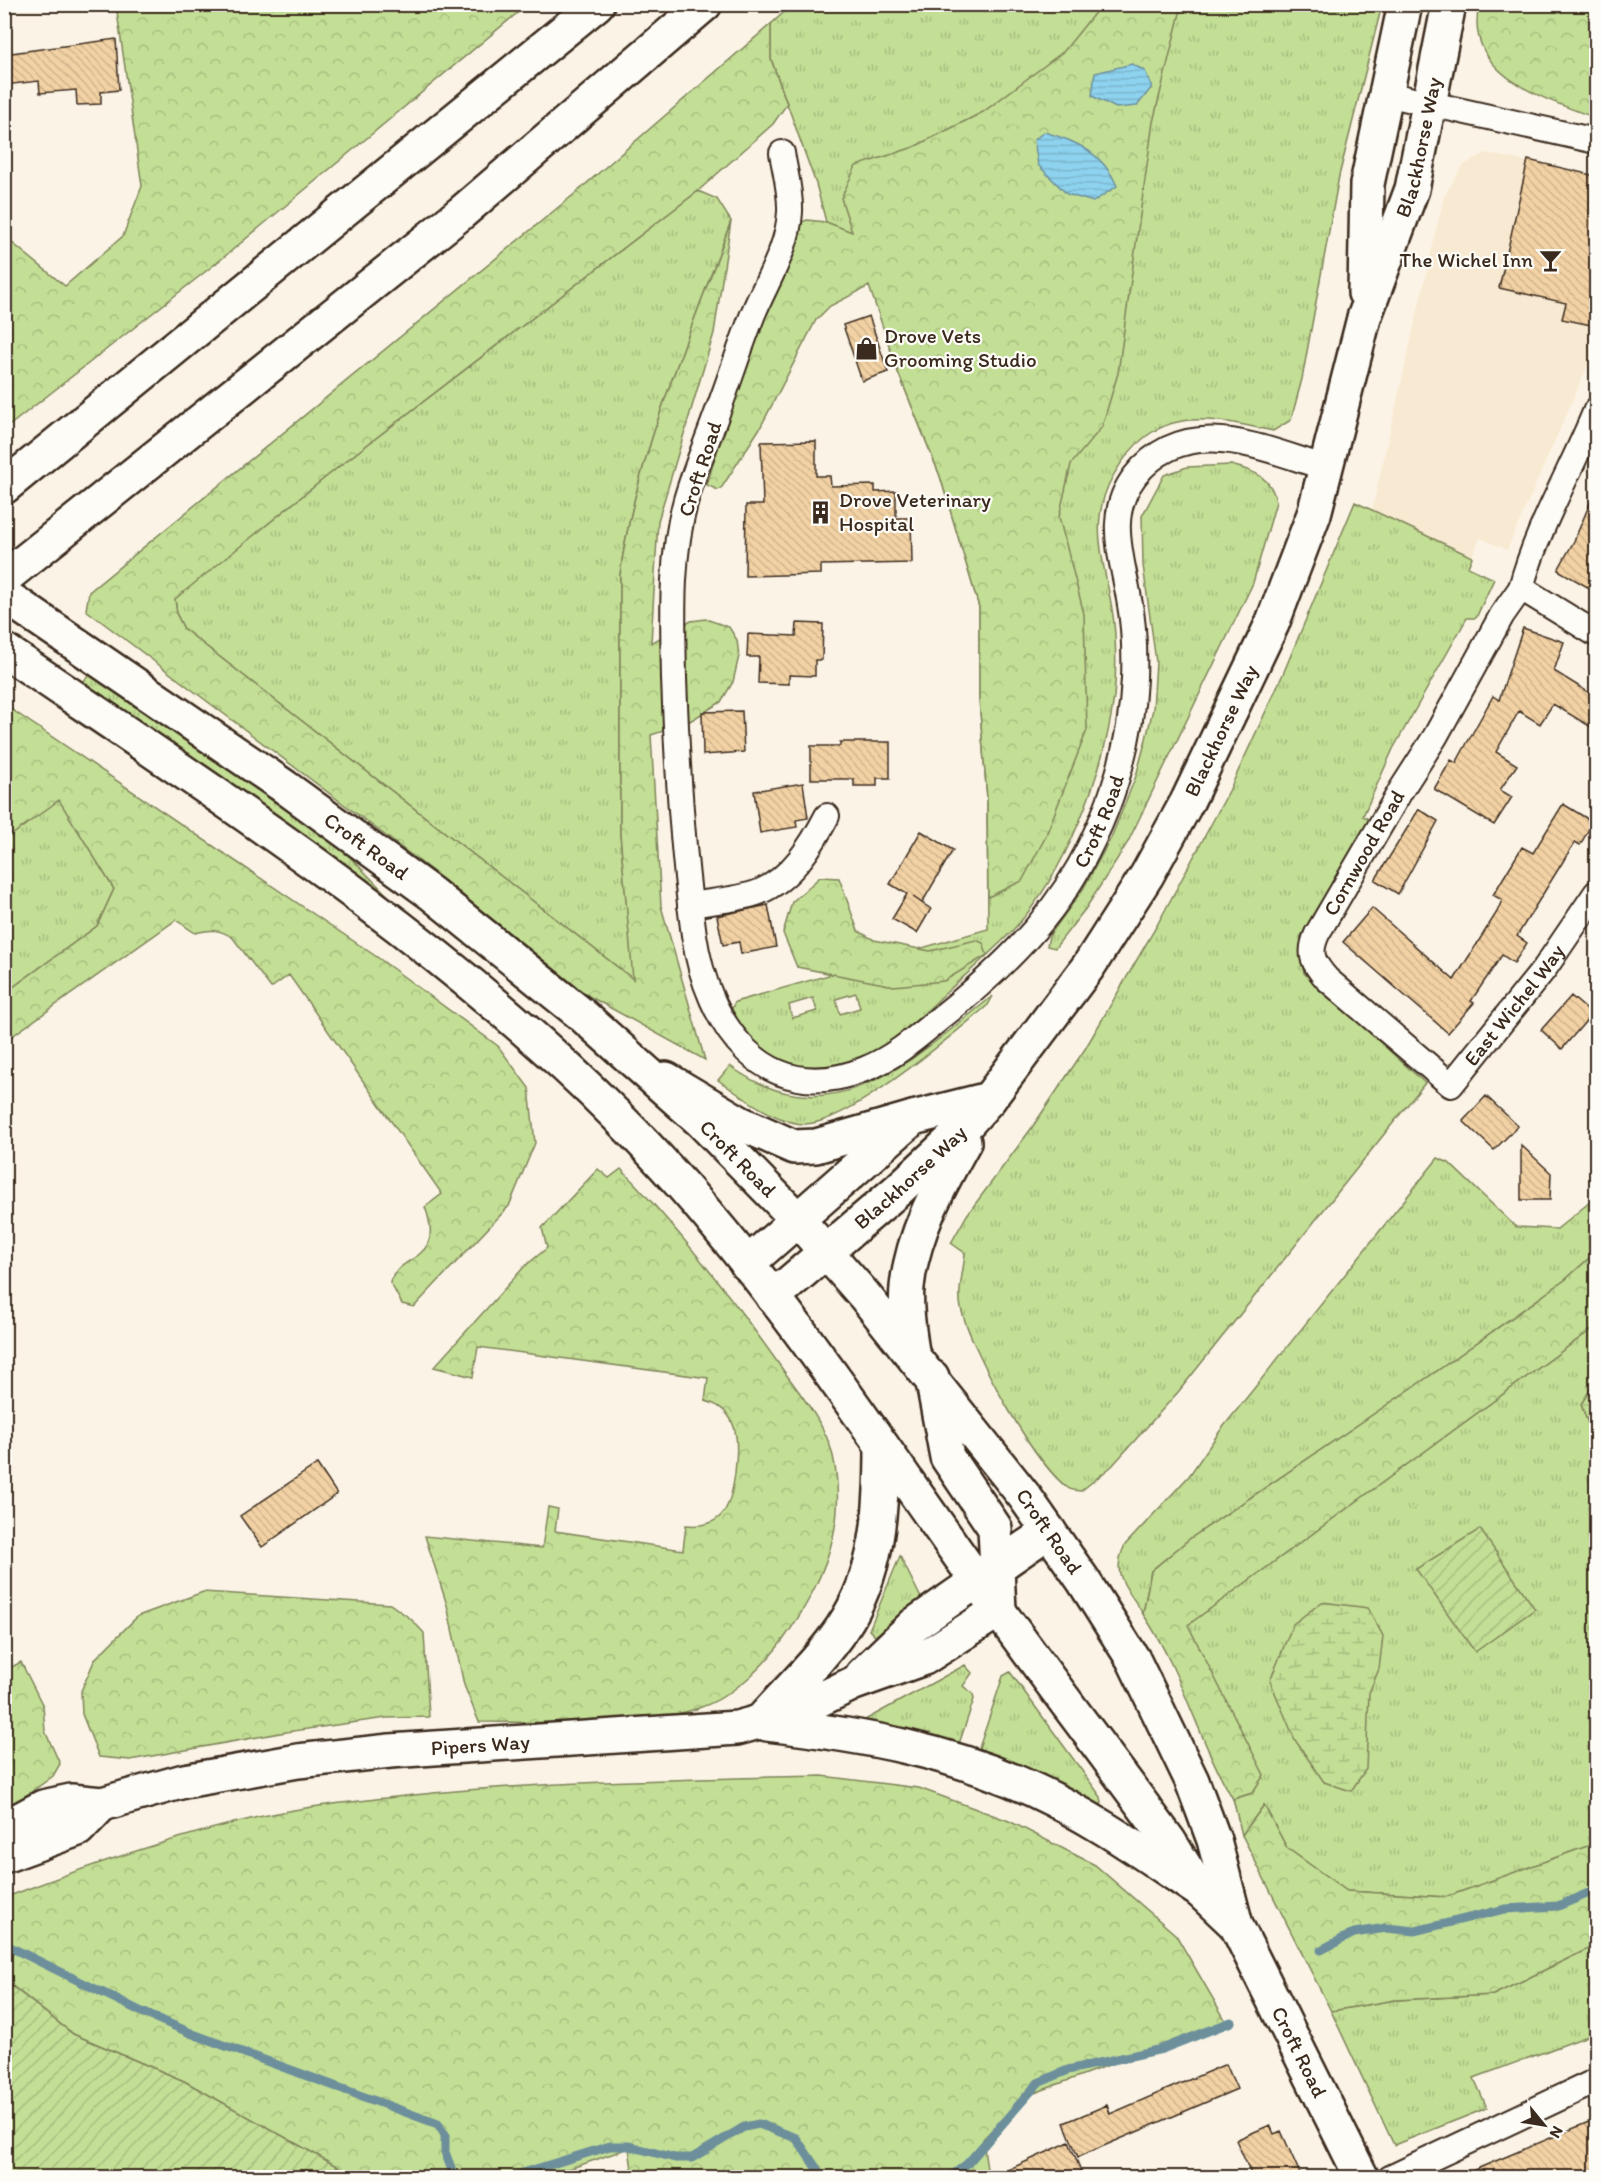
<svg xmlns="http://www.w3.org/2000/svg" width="1601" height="2182" font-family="Itim,sans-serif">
<defs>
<pattern id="grass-tufts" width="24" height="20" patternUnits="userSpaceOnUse" patternTransform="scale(1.5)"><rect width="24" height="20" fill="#c3de95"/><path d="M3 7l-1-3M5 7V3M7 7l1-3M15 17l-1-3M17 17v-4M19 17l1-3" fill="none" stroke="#a8bf80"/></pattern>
<pattern id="forest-crowns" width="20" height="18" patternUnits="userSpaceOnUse" patternTransform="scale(1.5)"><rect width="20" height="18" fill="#c3de95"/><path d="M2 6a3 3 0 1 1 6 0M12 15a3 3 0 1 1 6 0" fill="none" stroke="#a8bf80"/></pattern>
<pattern id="wetland-marsh" width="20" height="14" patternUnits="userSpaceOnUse" patternTransform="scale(1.5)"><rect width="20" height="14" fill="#c3de95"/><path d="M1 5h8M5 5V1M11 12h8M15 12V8" fill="none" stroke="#a8bf80"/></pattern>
<pattern id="garden-furrows" width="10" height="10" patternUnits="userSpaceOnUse" patternTransform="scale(1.5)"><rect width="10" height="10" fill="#c3de95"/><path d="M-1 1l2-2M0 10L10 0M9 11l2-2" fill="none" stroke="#a8bf80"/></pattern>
<pattern id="water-rules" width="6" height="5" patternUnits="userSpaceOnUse" patternTransform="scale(1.5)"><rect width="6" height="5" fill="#8dd2ee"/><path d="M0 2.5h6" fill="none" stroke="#7bb4cc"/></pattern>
<pattern id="building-back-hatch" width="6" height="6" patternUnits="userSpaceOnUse" patternTransform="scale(1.5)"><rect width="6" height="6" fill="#f2d2a4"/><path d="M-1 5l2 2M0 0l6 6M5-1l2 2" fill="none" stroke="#d0b48d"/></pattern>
</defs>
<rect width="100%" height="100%" fill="#fbf4e6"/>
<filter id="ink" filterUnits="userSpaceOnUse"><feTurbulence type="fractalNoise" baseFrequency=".0167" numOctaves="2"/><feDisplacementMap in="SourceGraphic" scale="12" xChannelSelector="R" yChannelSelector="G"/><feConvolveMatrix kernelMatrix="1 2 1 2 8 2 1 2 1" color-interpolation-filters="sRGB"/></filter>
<g filter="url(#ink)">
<path fill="#f8ead2" d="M 1486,153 L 1596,176 L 1596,347 L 1507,550 L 1480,538 L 1472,557 L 1372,509 L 1444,196 L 1463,165 Z"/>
<path fill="url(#grass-tufts)" stroke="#7f845a" stroke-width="1.5" fill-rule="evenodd" d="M 793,4 L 1382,5 L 1339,176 L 1302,379 L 1291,420 L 1273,431 C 1205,416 1154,404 1113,476 C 1082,531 1113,579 1115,636 C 1116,655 1116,678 1114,697 C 1104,774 1066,873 1013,930 C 993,951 971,970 949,990 C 922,1015 892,1046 856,1060 C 803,1081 759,1058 729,1014 L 735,1002 L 988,929 L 987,798 L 979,699 L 979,607 L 940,476 L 898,372 L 853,233 L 826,222 L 816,184 L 771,59 L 771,24 ZM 856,993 L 860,1008 L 840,1014 L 836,999 ZM 813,998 L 817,1011 L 792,1018 L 789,1005 Z
M 698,191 L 717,199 L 731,221 C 691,333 635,457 620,575 L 620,834 L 634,980 L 184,629 L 177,615 L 175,598 L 342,464 Z
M 1231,465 C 1254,471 1272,477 1276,502 L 1253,583 L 1128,842 L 1086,908 L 1055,948 L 1047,946 L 1049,936 L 1083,889 L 1111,838 L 1136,776 L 1146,739 L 1153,709 L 1156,662 L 1143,565 L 1142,516 L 1164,475 L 1187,467 Z
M 1355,502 L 1472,557 L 1468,567 L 1494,579 L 1476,618 L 1467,618 L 1393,749 L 1363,816 L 1370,820 L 1301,936 L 1300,956 L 1304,973 L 1425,1083 L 1179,1391 L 1112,1466 L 1081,1491 C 1076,1490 1072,1491 1068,1488 C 1034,1464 971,1349 961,1308 C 957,1292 964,1269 965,1253 L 951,1243 L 967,1215 L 1031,1129 L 1085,1049 L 1156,927 L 1229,791 L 1283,674 Z
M 89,673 L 248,782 L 347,854 L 394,902 L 83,683 Z
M 59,799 L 114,889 L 97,926 L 5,993 L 5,840 Z
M 993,996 L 988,1005 C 954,1034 845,1126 803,1124 C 777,1123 739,1095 718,1080 L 730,1066 C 833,1141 913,1058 993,996 Z
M 1438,1158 L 1449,1163 L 1516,1227 L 1557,1229 L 1596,1197 L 1596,1252 L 1565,1280 L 1437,1371 L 1188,1540 L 1151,1571 L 1143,1614 C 1129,1589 1109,1576 1125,1545 L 1189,1476 L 1220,1431 Z
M 1596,1326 L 1596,1381 L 1581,1404 L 1596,1445 L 1596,1843 L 1446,1897 L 1346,1891 L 1287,1848 L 1264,1805 L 1242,1835 L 1233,1799 L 1252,1793 L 1187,1625 Z
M 900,1556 L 922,1600 L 875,1636 L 869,1630 Z
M 965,1665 L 972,1673 L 963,1686 L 973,1694 L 974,1699 L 958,1747 L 894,1726 L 865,1720 Z
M 1010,1672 L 1101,1797 L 1102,1803 L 1098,1807 L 977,1754 L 1003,1676 Z
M 1596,1945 L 1596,2033 L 1474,2078 L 1487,2108 L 1394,2145 L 1331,2011 L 1395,2000 L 1493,1995 Z"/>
<path fill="url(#forest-crowns)" stroke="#7f845a" stroke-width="1.5" d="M 116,5 L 527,5 L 224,257 L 5,429 L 5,237 L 65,286 L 123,236 L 142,186 Z
M 1101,5 L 1182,5 L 1153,122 L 1118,373 L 1102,427 L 1071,464 L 1059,517 L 1084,614 L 1087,730 L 1045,838 L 1022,881 L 988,897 L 987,798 L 979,699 L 979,607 L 940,476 L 898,372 L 869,286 L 830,306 L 816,320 L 760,428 L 722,487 L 718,490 L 707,485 L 770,267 L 794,225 L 807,220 L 826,222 L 852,232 L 841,198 L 856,166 L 914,147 L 983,112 L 1064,51 Z
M 1479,5 L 1596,5 L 1596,118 C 1545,99 1463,75 1479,5 Z
M 771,24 L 771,59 L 787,104 L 773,124 L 698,191 L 342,464 L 175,599 L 177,615 L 184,629 L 633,979 L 620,834 L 620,575 C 635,457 691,333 731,221 L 714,333 L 658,521 L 651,643 L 691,621 L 706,619 L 729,627 L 737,640 L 739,656 L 733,682 L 721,702 L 685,724 L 651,735 L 661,906 L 705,1060 L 587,995 L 431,870 L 86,610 L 89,592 L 572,196 Z
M 5,705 L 377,957 L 498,1046 L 529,1088 L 535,1143 L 509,1206 L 414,1307 L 402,1304 L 390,1282 C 400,1252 446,1263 425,1207 L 442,1194 L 289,975 L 271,988 L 233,938 C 220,929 210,929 195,933 L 176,920 L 5,1041 L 5,993 L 97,926 L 114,889 L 59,800 L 5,840 Z
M 820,877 L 839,878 L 858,931 L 874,940 L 930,951 L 976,940 L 983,943 L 987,955 L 944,981 L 894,986 L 797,967 L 783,933 L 792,902 Z
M 598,1169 L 609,1178 L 621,1169 C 681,1231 733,1299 783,1370 C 801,1395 826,1425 833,1456 C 839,1482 839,1512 833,1537 C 819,1600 760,1690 696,1709 C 638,1727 541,1722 479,1722 L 464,1685 L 447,1605 L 425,1536 L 542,1548 L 548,1507 L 558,1509 L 555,1531 L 683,1550 L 686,1525 C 725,1529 731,1504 735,1473 C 738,1443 741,1410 705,1401 L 708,1378 L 478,1347 L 473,1377 L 434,1367 L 524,1267 L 547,1248 L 542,1228 Z
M 1596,1252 L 1596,1326 L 1188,1625 L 1264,1775 L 1252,1793 L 1233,1799 C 1198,1740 1182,1671 1143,1614 L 1151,1571 L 1188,1540 L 1437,1371 L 1565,1280 Z
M 203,1592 L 390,1604 L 411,1619 L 424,1633 L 429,1717 L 386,1718 L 286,1732 L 130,1760 L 99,1757 L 82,1714 L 81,1691 L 95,1659 L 138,1616 Z
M 21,1662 L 43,1706 L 45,1731 L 60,1764 L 53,1776 L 4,1812 L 4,1671 Z
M 822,1776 L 919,1788 L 1009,1821 L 1095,1865 L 1176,1935 L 1226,2021 L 1024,2097 L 983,2139 L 988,2177 L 633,2177 L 629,2148 L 572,2168 L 520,2177 L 356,2177 L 184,2081 L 73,2034 L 5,1980 L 4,1898 C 89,1865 175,1836 263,1816 C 319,1804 376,1799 433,1793 C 563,1781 692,1779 822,1776 Z
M 1264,1805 L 1287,1848 L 1347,1891 L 1446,1897 L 1596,1843 L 1596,1945 L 1493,1995 L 1395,2000 L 1331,2011 L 1242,1835 Z"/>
<path fill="url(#wetland-marsh)" stroke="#7f845a" stroke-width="1.5" d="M 1596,1381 L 1596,1445 L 1581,1404 Z
M 1322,1602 L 1368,1608 L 1383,1636 L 1379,1669 L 1369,1693 L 1366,1769 L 1351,1791 L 1324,1782 L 1295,1740 L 1270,1681 L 1293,1624 Z"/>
<path fill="url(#garden-furrows)" stroke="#7f845a" stroke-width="1.5" d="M 1480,1529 L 1535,1609 L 1475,1652 L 1416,1569 Z
M 4,1980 L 73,2034 L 184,2081 L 356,2177 L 5,2177 Z"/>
<path fill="url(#water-rules)" stroke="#6c8f9b" stroke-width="1.5" d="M 1132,64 L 1145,71 L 1152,87 L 1137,106 L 1116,108 L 1092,96 L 1095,73 Z
M 1044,132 C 1077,141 1104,154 1117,186 L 1093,202 L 1067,194 L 1038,165 L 1034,140 Z"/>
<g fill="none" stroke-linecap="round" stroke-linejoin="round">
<path stroke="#6c8f9b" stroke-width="9" d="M 4,1944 L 142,2012 L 193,2034 L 438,2124 L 445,2135 L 445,2152 L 455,2178
M 1321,1950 L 1354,1933 L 1386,1928 L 1415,1931 L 1505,1909 L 1558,1906 L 1596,1890
M 507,2178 L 610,2146 L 629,2146 L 675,2158 L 692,2158 L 744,2127 L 759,2124 L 796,2138 L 823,2178
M 949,2178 L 968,2163 L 1038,2083 L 1068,2070 L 1162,2049 L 1231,2022"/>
</g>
<path fill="url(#building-back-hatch)" stroke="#3b2a1e" stroke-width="1.5" d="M 116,39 L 119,90 L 101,92 L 101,104 L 77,105 L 76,90 L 40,93 L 39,81 L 4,85 L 4,54 Z
M 1528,160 L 1596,176 L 1596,326 L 1562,319 L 1566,303 L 1499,288 Z
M 869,316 L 888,372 L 862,381 L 843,325 Z
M 816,441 L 816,476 L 830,476 L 831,486 L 875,485 L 875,492 L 896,491 L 896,518 L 911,518 L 912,563 L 821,565 L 821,574 L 745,576 L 746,505 L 763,505 L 761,442 Z
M 1596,489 L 1596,592 L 1558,570 L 1574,541 Z
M 797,623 L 823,624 L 822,660 L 815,660 L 815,676 L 789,675 L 789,684 L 758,683 L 759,657 L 747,657 L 748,634 L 796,636 Z
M 1523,628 L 1564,642 L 1554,671 L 1596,697 L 1596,730 L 1553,704 L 1540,724 L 1519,711 L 1496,752 L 1517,765 L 1500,790 L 1512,797 L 1494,825 L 1434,789 L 1451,760 L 1456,763 L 1493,696 L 1499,700 Z
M 742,711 L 744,752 L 703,755 L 702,712 Z
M 840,742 L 890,742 L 890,778 L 877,778 L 877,786 L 854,786 L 854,779 L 811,779 L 811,746 L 840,746 Z
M 803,783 L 808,818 L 796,820 L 797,827 L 760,833 L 754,791 Z
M 1563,804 L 1593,822 L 1580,845 L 1575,842 L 1517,936 L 1527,943 L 1514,963 L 1502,955 L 1471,1001 L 1474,1003 L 1448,1033 L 1343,942 L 1372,908 L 1454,980 L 1497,912 L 1502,900 L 1493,895 L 1522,847 L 1533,853 Z
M 1419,809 L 1438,821 L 1398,894 L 1375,880 Z
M 921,831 L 953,850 L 922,903 L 913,897 L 931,909 L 917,933 L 892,919 L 907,894 L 890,884 Z
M 768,905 L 776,947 L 741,954 L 739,942 L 723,945 L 717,916 Z
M 1571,996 L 1592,1014 L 1562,1049 L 1541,1030 Z
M 1486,1096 L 1518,1126 L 1494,1150 L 1463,1121 Z
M 1521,1145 L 1551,1173 L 1550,1200 L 1521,1200 Z
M 317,1464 L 337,1494 L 262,1547 L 240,1516 Z
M 1226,2064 L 1237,2089 L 1078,2157 L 1064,2123 L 1107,2105 L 1110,2114 Z
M 1596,2119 L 1596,2173 L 1586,2178 L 1455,2178 Z
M 1270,2125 L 1274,2134 L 1281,2131 L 1302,2178 L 1253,2178 L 1236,2140 Z
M 1069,2142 L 1084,2178 L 990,2178 Z"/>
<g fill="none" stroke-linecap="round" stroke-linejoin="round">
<defs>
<g id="street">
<path d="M 1386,94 L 1596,141"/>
<path id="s1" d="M 782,153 C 785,171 791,193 790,212 C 788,249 767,280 753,314 C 740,347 729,382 716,416 C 706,444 694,472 686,500 C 670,557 673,620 674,678 C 677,764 682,849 694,935 C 707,1024 764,1110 865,1069 C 893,1058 916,1038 939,1019 C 994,975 1044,929 1079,867 C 1111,809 1131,745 1134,679 C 1135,653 1134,625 1129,599 C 1122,556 1105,515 1135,476 C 1187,411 1262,449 1327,468"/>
<path d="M 1596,410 C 1572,470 1538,525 1521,588 L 1596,634"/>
<path id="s2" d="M 1521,588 L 1502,615 L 1435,737 L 1401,790 L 1317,934 C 1308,954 1313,963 1327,979 L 1451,1085 L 1545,968 L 1596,893"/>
<path d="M 690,905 C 712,901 738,900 759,892 C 791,879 812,845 827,816"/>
<path d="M 1390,2178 L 1596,2081"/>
</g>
<g id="secondary">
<path d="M 1365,293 L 1367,184 L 1405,4"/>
<path d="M 666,1079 L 740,1123 L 794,1147 L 816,1146 L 913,1118"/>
<path d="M 747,1264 L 913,1118 L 989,1099"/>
<path id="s3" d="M 773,1297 L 898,1190 L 957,1135 L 989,1099 L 1088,967 L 1147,875 L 1188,800 L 1272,624 L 1314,514 L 1364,318 L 1412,189 L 1449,4"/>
<path d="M 912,1352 C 909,1330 905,1309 907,1287 C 912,1235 939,1187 964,1142"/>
<path d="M 862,1675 L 915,1624 L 1049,1531"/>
<path d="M 760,1722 C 787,1691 819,1662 842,1628 C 879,1574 882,1509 882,1446"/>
<path d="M 767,1724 C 861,1735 949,1750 1036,1791 C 1094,1818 1147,1856 1200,1891"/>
<path id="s4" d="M 4,1828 L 43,1807 L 71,1801 L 102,1804 L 184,1781 L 298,1761 L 390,1751 L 737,1728 L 792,1713 L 854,1683 L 924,1658 L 999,1610 L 995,1528 L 947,1457 L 932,1377"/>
<path d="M 4,1856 L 78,1829 L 102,1804"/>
</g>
<g id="primary">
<path id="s5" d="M 4,595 L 285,787 L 432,894 L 581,1014 L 701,1121 L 797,1219 L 864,1295 L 1025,1497 L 1083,1580 L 1133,1659 L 1192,1781 L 1214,1840 L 1236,1925 L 1362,2178"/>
<path d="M 4,650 C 215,794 435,934 616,1115 C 744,1242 846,1395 949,1541 C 1020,1643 1096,1741 1169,1841 L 1200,1891 L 1236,1925"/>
</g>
<path id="highway" d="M 4,487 L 597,4
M 4,578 L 461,213 L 705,4"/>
</defs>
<use href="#street" stroke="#3b2a1e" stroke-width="28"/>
<use href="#secondary" stroke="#3b2a1e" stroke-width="38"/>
<use href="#primary" stroke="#3b2a1e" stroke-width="38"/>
<use href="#highway" stroke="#3b2a1e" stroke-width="38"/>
<use href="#street" stroke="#fdfcf7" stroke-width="24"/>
<use href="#secondary" stroke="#fdfcf7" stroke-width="33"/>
<use href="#primary" stroke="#fdfcf7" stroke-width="33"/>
<use href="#highway" stroke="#fdfcf7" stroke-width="33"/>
</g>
</g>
<defs>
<symbol id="bar-bare" viewBox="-9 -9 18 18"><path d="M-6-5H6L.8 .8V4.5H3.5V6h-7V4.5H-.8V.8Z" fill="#3b2a1e" stroke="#fdfcf7" stroke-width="2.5" paint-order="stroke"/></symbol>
<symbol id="shop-bare" viewBox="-9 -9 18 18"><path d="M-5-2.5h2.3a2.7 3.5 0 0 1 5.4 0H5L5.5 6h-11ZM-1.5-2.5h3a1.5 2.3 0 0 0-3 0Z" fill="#3b2a1e" stroke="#fdfcf7" stroke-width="2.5" paint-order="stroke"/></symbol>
<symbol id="building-bare" viewBox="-9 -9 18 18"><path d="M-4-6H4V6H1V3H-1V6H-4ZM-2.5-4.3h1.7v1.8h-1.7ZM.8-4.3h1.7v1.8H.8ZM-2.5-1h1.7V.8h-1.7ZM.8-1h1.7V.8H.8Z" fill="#3b2a1e" stroke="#fdfcf7" stroke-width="2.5" paint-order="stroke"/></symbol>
</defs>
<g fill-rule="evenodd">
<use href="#bar-bare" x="1534" y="244" width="33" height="33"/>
<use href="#shop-bare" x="850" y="332" width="33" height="33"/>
<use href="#building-bare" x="804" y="496" width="33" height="33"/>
</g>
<g text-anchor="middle" stroke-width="4.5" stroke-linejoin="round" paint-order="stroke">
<g font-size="21" fill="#3b2a1e" stroke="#fdfcf7">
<text dy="7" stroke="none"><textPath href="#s3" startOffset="1348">Blackhorse Way</textPath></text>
<text transform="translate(700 469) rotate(-72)" y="7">Croft Road</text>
<text dy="7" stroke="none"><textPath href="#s3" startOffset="730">Blackhorse Way</textPath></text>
<text dy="7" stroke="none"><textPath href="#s1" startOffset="1408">Croft Road</textPath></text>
<text dy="7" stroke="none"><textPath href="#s5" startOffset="441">Croft Road</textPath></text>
<text transform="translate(1364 853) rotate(-60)" y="7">Cornwood Road</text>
<text dy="7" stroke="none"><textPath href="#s2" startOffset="717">East Wichel Way</textPath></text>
<text dy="7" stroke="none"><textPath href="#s5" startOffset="927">Croft Road</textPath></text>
<text dy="7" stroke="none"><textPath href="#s3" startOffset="182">Blackhorse Way</textPath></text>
<text dy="7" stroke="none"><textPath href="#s5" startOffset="1413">Croft Road</textPath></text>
<text dy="7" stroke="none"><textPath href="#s4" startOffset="488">Pipers Way</textPath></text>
<text dy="7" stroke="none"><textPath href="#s5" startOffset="1994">Croft Road</textPath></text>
</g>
<g font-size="21" fill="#3b2a1e" stroke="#fdfcf7" text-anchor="start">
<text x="1533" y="267" text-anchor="end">The Wichel Inn</text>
<text x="884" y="343">Drove Vets<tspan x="884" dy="24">Grooming Studio</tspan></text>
<text x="839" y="507">Drove Veterinary<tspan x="839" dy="24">Hospital</tspan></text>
</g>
</g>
<rect width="1601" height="2182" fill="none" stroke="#fdfcf7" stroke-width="24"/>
<rect x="12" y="12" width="1577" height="2158" fill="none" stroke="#3b2a1e" stroke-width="2" filter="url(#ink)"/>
<g transform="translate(1544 2125) rotate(120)" stroke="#fdfcf7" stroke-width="4.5" paint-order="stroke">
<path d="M0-4.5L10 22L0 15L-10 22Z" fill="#3b2a1e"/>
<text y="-9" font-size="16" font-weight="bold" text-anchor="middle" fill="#3b2a1e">N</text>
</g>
</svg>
